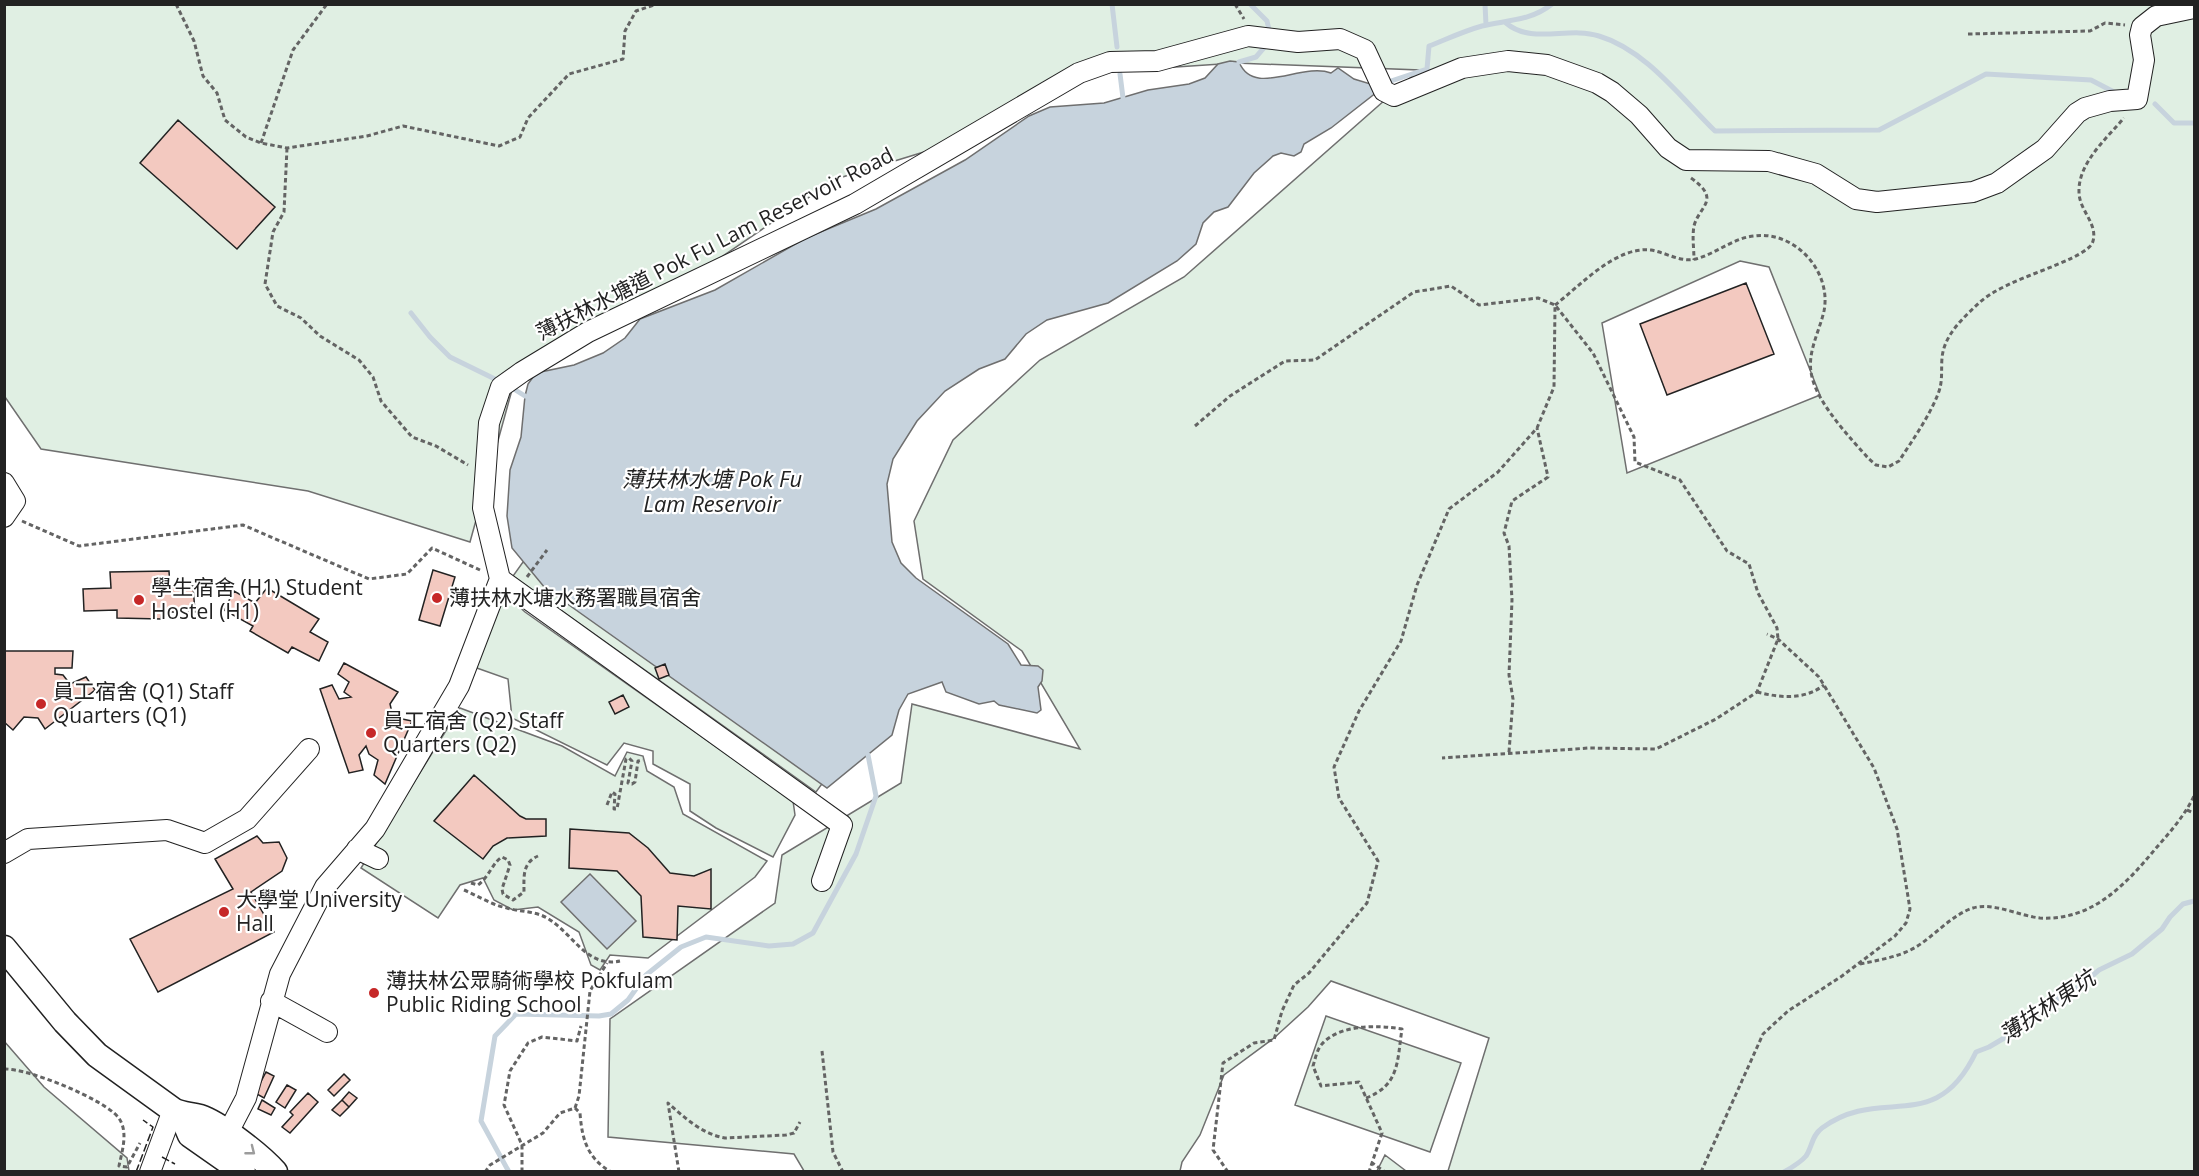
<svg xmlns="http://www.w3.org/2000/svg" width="2199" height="1176" font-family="'Open Sans','Noto Sans TC',sans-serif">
<rect width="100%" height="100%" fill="#fff"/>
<path fill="#e0efe3" stroke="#6f6f6f" stroke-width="1.5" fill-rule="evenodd" d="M 4,5 L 2194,5 L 2194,1171 L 1448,1171 L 1489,1038 L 1331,981 L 1308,1007 L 1274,1038 L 1224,1075 L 1200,1135 L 1182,1162 L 1180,1171 L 804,1171 L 794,1154 L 608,1137 L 610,1019 L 775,903 L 782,855 L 901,783 L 912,704 L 1080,749 L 1022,651 L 923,579 L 914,521 L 953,440 L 1040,360 L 1184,277 L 1419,70 L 1236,63 L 1101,72 L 989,132 L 836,179 L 717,260 L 515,379 L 470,542 L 308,491 L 41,449 L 5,397 ZM 1740,261 L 1769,267 L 1820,395 L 1627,473 L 1602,323 Z
M 523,562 L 827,777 L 816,792 L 513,576 Z
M 505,594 L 525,612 L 793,801 L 795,815 L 773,857 L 716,828 L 690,811 L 690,784 L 653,764 L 653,751 L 624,743 L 607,765 L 512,718 L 508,679 L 474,667 Z
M 460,708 L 562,746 L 615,776 L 627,752 L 643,756 L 647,771 L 674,787 L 683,814 L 767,861 L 755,877 L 648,958 L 610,955 L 600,970 L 591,965 L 579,932 L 538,907 L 513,910 L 494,900 L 483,878 L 460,885 L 438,918 L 361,868 Z
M 1326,1016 L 1461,1063 L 1430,1152 L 1295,1105 Z
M 4,1041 L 44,1087 L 127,1158 L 129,1171 L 5,1171 Z
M 1385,1155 L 1406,1171 L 1377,1171 Z"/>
<path fill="#c7d3dd" stroke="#6f6f6f" stroke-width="1.5" d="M 1230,61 L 1239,62 C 1254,98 1301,62 1331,73 L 1338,68 L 1354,79 L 1374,85 L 1377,92 L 1331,128 L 1304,144 L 1301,152 L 1294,156 L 1281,153 L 1273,156 L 1254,173 L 1228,207 L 1214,212 L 1203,223 L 1196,244 L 1177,261 L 1108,303 L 1047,320 L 1026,334 L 1005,359 L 979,369 L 945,391 L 917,421 L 893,459 L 887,484 L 892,542 L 901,563 L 916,578 L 1008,644 L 1021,665 L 1038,666 L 1043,670 L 1042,681 L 1038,687 L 1041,710 L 1037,713 L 999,705 L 994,701 L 979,704 L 946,692 L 942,682 L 908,694 L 899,710 L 892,735 L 827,788 L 545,588 L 512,548 L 507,516 L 510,470 L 521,437 L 525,396 L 528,384 L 536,373 L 574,365 L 603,353 L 625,338 L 640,319 L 715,290 L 806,238 L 876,209 L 965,160 L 1029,116 L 1050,107 L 1104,103 L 1148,90 L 1189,84 L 1205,78 L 1218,64 Z
M 590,874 L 636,921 L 607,949 L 561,902 Z"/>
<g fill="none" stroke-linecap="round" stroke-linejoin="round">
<path stroke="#c7d3dd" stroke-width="5" d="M 1112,4 L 1117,47
M 1250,4 L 1267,21 L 1270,34
M 1485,4 L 1486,25
M 1506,23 C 1532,45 1568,26 1599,36 C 1646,50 1681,98 1715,131 L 1879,130 L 1986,74 L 2091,80 L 2116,93
M 1239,62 L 1256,57 L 1268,43
M 1120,74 L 1123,98
M 1385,83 L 1427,69 L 1429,46 C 1447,39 1464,31 1482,26 C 1507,20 1531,21 1552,4
M 2155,104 L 2174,123 L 2194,123
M 411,313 L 430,337 L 450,357 L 501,382
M 509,386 L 525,396
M 509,1172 L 481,1121 L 495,1036 L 516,1014 L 599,1016 L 611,1014 L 628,1000 L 646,975 L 681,947 L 706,937 L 769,946 L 793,944 L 813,933 L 856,854 L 876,796 L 868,755
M 1784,1172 C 1791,1168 1801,1162 1806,1156 C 1812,1147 1812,1135 1822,1128 C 1882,1084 1935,1138 1976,1052 L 1989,1047 L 2028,1024 L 2043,1007 L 2079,987 L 2099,970 L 2132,954 L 2162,929 L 2170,917 L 2183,904 L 2194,901"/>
</g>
<path fill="#f3c9c0" stroke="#222" stroke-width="1.5" d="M 178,120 L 275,207 L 237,249 L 140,163 Z
M 1746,283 L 1774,354 L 1667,395 L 1640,324 Z
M 433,570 L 455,577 L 440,626 L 419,620 Z
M 169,571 L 170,587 L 193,586 L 195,612 L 162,612 L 161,619 L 117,618 L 117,610 L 84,611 L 83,589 L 111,588 L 110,572 Z
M 267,588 L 319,619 L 310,632 L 328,642 L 319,661 L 292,647 L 288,653 L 250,631 L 253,626 L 224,610 L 234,591 L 255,603 Z
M 4,651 L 73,651 L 72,668 L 55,668 L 55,674 L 63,675 L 70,684 L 86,677 L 95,690 L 45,729 L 38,718 L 24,717 L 13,730 L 4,722 Z
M 344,663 L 398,692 L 390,704 L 393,717 L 412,721 L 385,784 L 374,775 L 378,760 L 369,754 L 366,746 L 359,755 L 363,770 L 349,773 L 320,689 L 332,685 L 339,699 L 351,697 L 344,692 L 349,682 L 338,674 Z
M 665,664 L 669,675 L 659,679 L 655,668 Z
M 623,695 L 629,707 L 615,714 L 609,702 Z
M 474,775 L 520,816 L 526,819 L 546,819 L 546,836 L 507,838 L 493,846 L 483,859 L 434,821 Z
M 570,829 L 629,833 L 648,848 L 670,873 L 694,876 L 711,869 L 711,909 L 678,906 L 677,940 L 643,937 L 641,896 L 617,871 L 569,868 Z
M 257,836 L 263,843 L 279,842 L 287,858 L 282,871 L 251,892 L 274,932 L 158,992 L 130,939 L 233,889 L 215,859 Z
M 266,1072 L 274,1076 L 264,1098 L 255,1093 Z
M 344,1074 L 350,1080 L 334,1096 L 328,1090 Z
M 287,1085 L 296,1090 L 285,1108 L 276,1102 Z
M 349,1092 L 357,1098 L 349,1107 L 342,1100 Z
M 308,1093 L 318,1102 L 290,1133 L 282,1127 L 293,1115 L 290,1112 Z
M 262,1100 L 275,1108 L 271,1115 L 258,1109 Z
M 342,1100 L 349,1107 L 340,1116 L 332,1110 Z"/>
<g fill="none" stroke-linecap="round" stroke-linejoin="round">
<defs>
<path id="minor" d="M 4,483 L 15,501 L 4,517
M 500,579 L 842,825 L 822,881
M 357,849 L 378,859
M 4,853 L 28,839 L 167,830 L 205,843 L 247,819 L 309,749
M 271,1001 L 327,1032
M 221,1146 L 246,1098 L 280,974 L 325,887 L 375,829 L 459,686 L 500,579 L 483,508 L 489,423 L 501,387 L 522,372 L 588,332 L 855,204 L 1079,73 L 1110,62 L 1157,61 L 1248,36 L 1298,42 L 1340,39 L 1365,50 L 1384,91 L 1394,96 L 1462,68 L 1508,61 L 1547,65 L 1597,83 L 1612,92 L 1639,115 L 1668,148 L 1686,160 L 1769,161 L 1816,174 L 1856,199 L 1877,202 L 1973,192 L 1997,183 L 2045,149 L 2077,113 L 2085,108 L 2110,101 L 2137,99 L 2144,60 L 2140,35 L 2142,27 L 2156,16 L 2194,8
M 150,1172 L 173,1110"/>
<path id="major" d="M 4,948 L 65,1022 L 97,1055 L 173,1110 C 182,1115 190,1114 200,1117 C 219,1123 261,1156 275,1172
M 181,1114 L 190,1135 L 243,1172"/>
</defs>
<use href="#minor" stroke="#222" stroke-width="22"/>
<use href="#major" stroke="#222" stroke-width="27"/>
<path stroke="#646464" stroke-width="3" stroke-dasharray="4.5 3" stroke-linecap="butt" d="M 176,4 L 194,41 L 203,76 L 217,93 L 225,120 L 246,137 L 261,143 L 287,148 L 367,136 L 403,126 L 499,146 L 520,137 L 528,118 L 569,74 L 623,59 L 625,31 L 636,11 L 657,4
M 1235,4 L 1244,19
M 1968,34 L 2090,31 L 2105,23 L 2125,25
M 261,143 L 293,50 L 327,4
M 287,148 L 284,212 L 273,232 L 265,284 L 277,306 L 301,318 L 320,336 L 359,360 L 373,377 L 381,401 L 412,437 L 436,446 L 468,465
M 1691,178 C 1722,200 1699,206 1694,226 C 1692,237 1694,249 1694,260
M 1555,305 C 1581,285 1616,246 1651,250 C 1668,253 1682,264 1699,258 C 1718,252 1734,238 1754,236 C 1794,230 1832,271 1824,311 C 1819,333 1806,354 1812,377 C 1818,404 1851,439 1869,459 L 1876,465 L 1888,467 L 1899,461 C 1912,441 1929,417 1938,394 C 1943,382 1941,371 1942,358 C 1944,335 1963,318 1979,303 C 2007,277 2077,264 2092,244 C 2100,225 2079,211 2079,192 C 2078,163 2107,138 2124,118
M 1195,426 L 1230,396 L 1285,361 L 1315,360 L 1414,292 L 1451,286 L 1479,305 L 1538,298 L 1555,305 L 1593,353 L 1634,437 L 1635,462 L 1680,480 L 1727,551 L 1749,564 L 1758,593 L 1777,628 L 1778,639 L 1757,692 L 1716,719 L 1656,749 L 1589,748 L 1442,758
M 22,521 L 79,546 L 243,525 L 369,579 L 407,574 L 432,548 L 480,570
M 527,577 L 547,550
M 1757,692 C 1780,698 1805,700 1824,685
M 1509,752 L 1513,699 L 1509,675 L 1512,600 L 1509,546 L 1504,533 L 1512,501 L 1548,477 L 1537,428
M 607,805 L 612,792 L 615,794 L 614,809 L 617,809 L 626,759 L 629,758 L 632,761 L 628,783 L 632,784 L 635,782 L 638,761 L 643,760
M 2187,810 L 2194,813
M 471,883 L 478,885 C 489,877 493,862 502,857 L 508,860 L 510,865 L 502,889 L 503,894 L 513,900 L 524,892 C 524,877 522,863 538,856
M 464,890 C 478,896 492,905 507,908 C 521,912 535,911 547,918 C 573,933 586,968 620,961
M 1860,964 C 1879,960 1899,957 1916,947 C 1934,936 1953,914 1973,908 C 1993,902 2020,916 2040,918 C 2093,921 2126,884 2157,847 C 2171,831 2185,815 2194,796
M 822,1051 L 833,1152 L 843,1172
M 4,1069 C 28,1068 103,1099 118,1117 C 129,1131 122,1151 119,1166 L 127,1167 L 140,1143
M 1366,1098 C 1400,1085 1397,1061 1402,1029 C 1378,1025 1340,1024 1322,1044 C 1317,1049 1315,1060 1313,1066 L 1321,1086 L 1359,1082 L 1382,1133 L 1369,1172
M 575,1108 L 579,1096 L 590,991 L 607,963
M 1371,1162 L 1385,1172
M 485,1172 L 490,1165 L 543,1133 L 560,1113 L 575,1108 L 580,1113 C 582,1139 587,1158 611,1172
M 522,1172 L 522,1145 L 504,1105 L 510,1071 L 528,1043 L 542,1037 L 577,1041 L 581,1026
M 679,1172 L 668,1103 C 685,1118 702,1134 725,1138 L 786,1135 L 794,1133 L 800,1122
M 1228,1172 L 1213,1150 L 1223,1063 L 1254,1043 L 1274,1040 L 1282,1011 L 1294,985 L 1309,973 L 1367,903 L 1378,861 L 1339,798 L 1334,767 L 1359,711 L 1401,641 L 1417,585 L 1449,509 L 1498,472 L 1537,428 L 1554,387 L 1555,307
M 1701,1172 L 1763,1034 L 1788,1011 L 1842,976 L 1895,936 L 1906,923 L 1910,909 L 1897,829 L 1874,768 L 1819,677 L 1778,639 L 1767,634"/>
<use href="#minor" stroke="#fff" stroke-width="20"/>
<use href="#major" stroke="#fff" stroke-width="24"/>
<path stroke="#222" stroke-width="1.5" stroke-dasharray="8 3" stroke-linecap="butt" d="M 162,1157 L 175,1164
M 136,1172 L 153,1127 L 143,1120"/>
</g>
<defs><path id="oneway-chevron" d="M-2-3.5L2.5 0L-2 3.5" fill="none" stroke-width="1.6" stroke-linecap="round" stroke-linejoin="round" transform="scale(1.5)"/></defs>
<use stroke="#9c9c9c" href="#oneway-chevron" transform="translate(251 1151) rotate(38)"/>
<g fill="#c62828" stroke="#fff" stroke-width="2">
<circle cx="437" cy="598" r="6"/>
<circle cx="139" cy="600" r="6"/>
<circle cx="41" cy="704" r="6"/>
<circle cx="371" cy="733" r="6"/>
<circle cx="224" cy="912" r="6"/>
<circle cx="374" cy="993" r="6"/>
</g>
<g text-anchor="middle" stroke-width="4.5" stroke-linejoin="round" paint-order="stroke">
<g font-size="21" fill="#222" stroke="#fff">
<text transform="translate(715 244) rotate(-27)" y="7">薄扶林水塘道 Pok Fu Lam Reservoir Road</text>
</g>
<g font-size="21" fill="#222" stroke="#fff" text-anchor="start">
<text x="151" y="595">學生宿舍 (H1) Student<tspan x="151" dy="24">Hostel (H1)</tspan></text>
<text x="449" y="605">薄扶林水塘水務署職員宿舍</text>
<text x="53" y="699">員工宿舍 (Q1) Staff<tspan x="53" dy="24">Quarters (Q1)</tspan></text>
<text x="383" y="728">員工宿舍 (Q2) Staff<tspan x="383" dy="24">Quarters (Q2)</tspan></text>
<text x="236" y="907">大學堂 University<tspan x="236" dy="24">Hall</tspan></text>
<text x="386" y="988">薄扶林公眾騎術學校 Pokfulam<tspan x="386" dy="24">Public Riding School</tspan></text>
</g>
<g font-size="22" font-style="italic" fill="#222" stroke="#fff">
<text x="712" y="487">薄扶林水塘 Pok Fu<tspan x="712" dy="25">Lam Reservoir</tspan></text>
<text transform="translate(2047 1006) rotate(-34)" y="8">薄扶林東坑</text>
</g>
</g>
<rect width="2199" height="1176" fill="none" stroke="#222222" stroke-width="12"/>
</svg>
